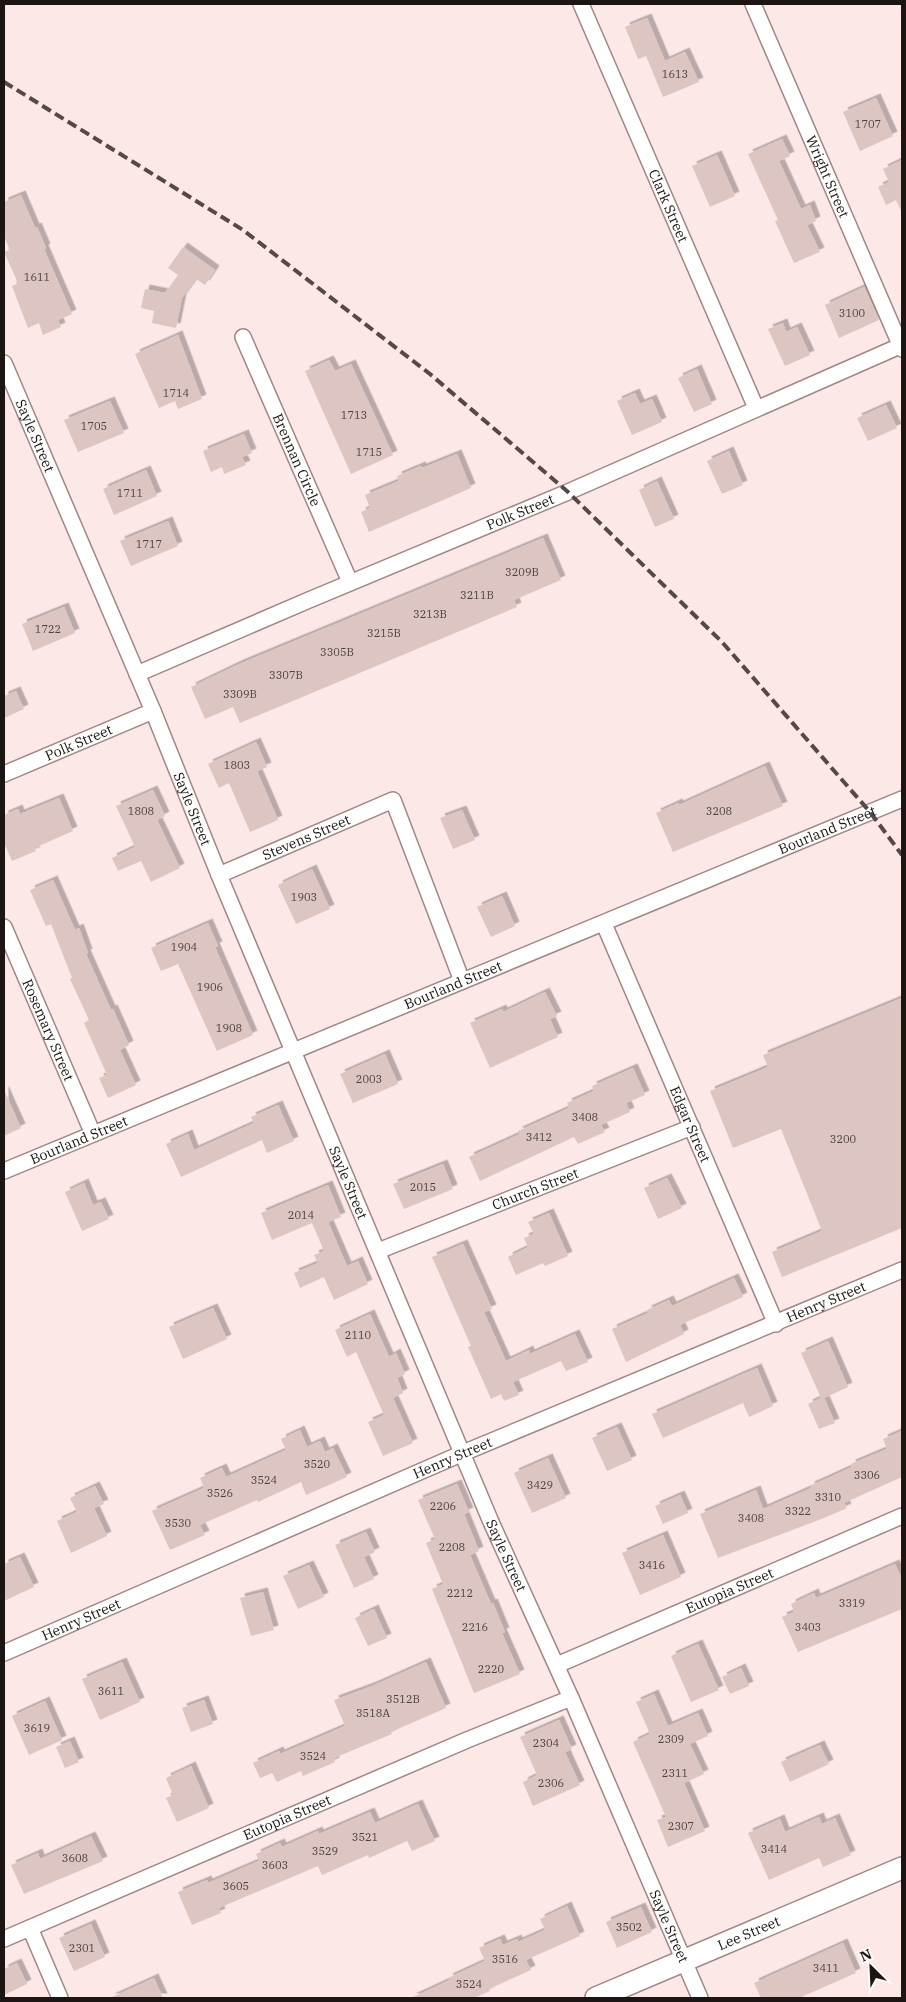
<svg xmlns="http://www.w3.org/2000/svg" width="906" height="2002" font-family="'IBM Plex Serif',serif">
<defs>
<filter id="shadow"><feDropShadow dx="4.5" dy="-4.5" stdDeviation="0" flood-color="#0004"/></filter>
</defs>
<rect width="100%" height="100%" fill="#fce8e6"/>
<path fill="#ddc5c2" filter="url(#shadow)" d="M 647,18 L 665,61 L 685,52 L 699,82 L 663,97 L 646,56 L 638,59 L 625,27 Z
M 876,98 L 893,136 L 860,151 L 843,112 Z
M 782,139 L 790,156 L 779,161 L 801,209 L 810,205 L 816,221 L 807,225 L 820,252 L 794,263 L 775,221 L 778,220 L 748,154 Z
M 717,155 L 735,196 L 710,207 L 692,166 Z
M 902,160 L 902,213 L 896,200 L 886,205 L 878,187 L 889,182 L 883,169 Z
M 21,195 L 35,228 L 37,227 L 46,248 L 44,249 L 72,314 L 58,320 L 61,327 L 43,335 L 39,323 L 28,328 L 12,286 L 18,283 L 4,252 L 10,250 L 4,236 L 4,202 Z
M 183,247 L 215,270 L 205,285 L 196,279 L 182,298 L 176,328 L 152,323 L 154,311 L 141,308 L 145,289 L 165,293 L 178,275 L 168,268 Z
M 864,287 L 879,320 L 839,338 L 825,305 Z
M 783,323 L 786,332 L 797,327 L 810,355 L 785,366 L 768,329 Z
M 178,335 L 202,399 L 178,409 L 175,401 L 159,408 L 135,354 Z
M 329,360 L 335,371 L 351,364 L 393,455 L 351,474 L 305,371 Z
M 697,369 L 712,404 L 694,412 L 678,378 Z
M 635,393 L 640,404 L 652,399 L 662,422 L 632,435 L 617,401 Z
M 110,401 L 124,433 L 78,452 L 64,420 Z
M 886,405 L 897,428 L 868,441 L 857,418 Z
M 244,434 L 252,453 L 242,457 L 246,465 L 224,474 L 222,467 L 211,472 L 203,451 Z
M 729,451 L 743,485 L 722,494 L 707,461 Z
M 457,454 L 471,488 L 369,532 L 361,512 L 370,508 L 365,495 L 399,481 L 397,476 L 421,466 L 422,468 Z
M 146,470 L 157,496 L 114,515 L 103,489 Z
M 657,481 L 674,519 L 655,527 L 639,490 Z
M 168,521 L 178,546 L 131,566 L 120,541 Z
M 543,538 L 561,580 L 514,600 L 517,607 L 240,723 L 233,707 L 205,719 L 191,687 L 239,664 Z
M 64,607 L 75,633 L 33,651 L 22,624 Z
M 16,691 L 24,709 L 4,718 L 4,696 Z
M 256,742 L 267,767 L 257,771 L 278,820 L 250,832 L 229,783 L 219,788 L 208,764 Z
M 765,766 L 783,806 L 673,852 L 656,813 L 678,803 L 679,805 Z
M 153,790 L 165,816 L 157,820 L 180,868 L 151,882 L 141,861 L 118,871 L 112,858 L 135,847 L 116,806 Z
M 59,798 L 73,831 L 34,848 L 36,851 L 12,861 L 4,843 L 4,815 L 18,809 L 20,814 Z
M 462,810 L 475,840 L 453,849 L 440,818 Z
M 312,869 L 330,909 L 296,924 L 278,885 Z
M 53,880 L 75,930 L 79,928 L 88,953 L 86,954 L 111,1010 L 113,1009 L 129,1045 L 120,1050 L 136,1085 L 108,1098 L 99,1078 L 107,1075 L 84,1023 L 89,1020 L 70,979 L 72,978 L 51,924 L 46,926 L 30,890 Z
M 502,896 L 515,926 L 491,937 L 477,907 Z
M 208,923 L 218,946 L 215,947 L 253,1035 L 217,1051 L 178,964 L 161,971 L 151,948 Z
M 545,992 L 557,1016 L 550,1019 L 558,1037 L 490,1068 L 470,1023 L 502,1009 L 503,1012 Z
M 902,998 L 902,1228 L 782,1277 L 772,1252 L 822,1231 L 781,1129 L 733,1148 L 710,1091 L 768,1067 L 763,1055 Z
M 385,1054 L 398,1084 L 353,1103 L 340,1074 Z
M 633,1068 L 645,1095 L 626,1103 L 630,1112 L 601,1125 L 605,1132 L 578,1144 L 574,1137 L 480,1181 L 469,1157 L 520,1134 L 518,1131 L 569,1108 L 567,1103 L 594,1091 L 592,1086 Z
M 4,1090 L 21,1128 L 4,1136 Z
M 278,1105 L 294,1141 L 267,1153 L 262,1140 L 181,1177 L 166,1144 L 188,1134 L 194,1150 L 254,1123 L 251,1117 Z
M 443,1164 L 453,1189 L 404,1209 L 393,1184 Z
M 667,1178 L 682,1208 L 658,1219 L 644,1188 Z
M 84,1183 L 93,1205 L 101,1202 L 109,1219 L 82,1231 L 65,1192 Z
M 328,1185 L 341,1217 L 328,1222 L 347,1266 L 358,1261 L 368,1284 L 334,1300 L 324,1277 L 300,1288 L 294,1273 L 318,1263 L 314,1255 L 324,1251 L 312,1223 L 272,1240 L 261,1213 Z
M 549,1213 L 568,1256 L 545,1266 L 543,1263 L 516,1275 L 508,1257 L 528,1247 L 524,1238 L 534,1234 L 528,1222 Z
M 463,1244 L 492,1309 L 484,1312 L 506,1361 L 529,1350 L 530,1354 L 575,1334 L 588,1362 L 566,1371 L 561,1361 L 513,1382 L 519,1395 L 504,1401 L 501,1394 L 491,1399 L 468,1347 L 471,1346 L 432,1257 Z
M 734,1278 L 743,1297 L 680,1325 L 684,1334 L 626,1362 L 612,1329 L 648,1313 L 647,1310 L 669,1300 L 672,1306 Z
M 213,1308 L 227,1339 L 183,1359 L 169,1327 Z
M 370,1314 L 389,1357 L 396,1353 L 405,1374 L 397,1378 L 403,1393 L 393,1398 L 413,1443 L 383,1456 L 368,1422 L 384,1415 L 356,1352 L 347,1357 L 335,1330 Z
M 828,1341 L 848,1387 L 824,1398 L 835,1423 L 819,1429 L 808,1404 L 821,1398 L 801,1353 Z
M 757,1368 L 773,1406 L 749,1417 L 743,1403 L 663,1438 L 652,1414 Z
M 617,1427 L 632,1460 L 607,1471 L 592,1438 Z
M 300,1430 L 307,1447 L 320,1441 L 325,1452 L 333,1448 L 347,1477 L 306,1495 L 301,1482 L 258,1502 L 257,1500 L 200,1525 L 205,1535 L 170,1550 L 152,1511 L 204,1488 L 200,1478 L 222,1468 L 226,1477 L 286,1450 L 281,1439 Z
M 902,1431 L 902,1477 L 844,1503 L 847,1508 L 824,1518 L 718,1558 L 700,1514 L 756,1490 L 763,1509 L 811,1488 L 810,1486 L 852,1467 L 851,1464 L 887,1449 L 883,1439 Z
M 548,1458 L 566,1498 L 532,1513 L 514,1473 Z
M 457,1484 L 469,1512 L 464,1514 L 479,1551 L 470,1555 L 491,1604 L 493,1603 L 505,1632 L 502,1633 L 520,1674 L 474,1693 L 432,1589 L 443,1584 L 426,1543 L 435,1539 L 418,1500 Z
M 95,1486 L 104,1504 L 94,1508 L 107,1536 L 71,1553 L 57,1521 L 77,1512 L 70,1498 Z
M 680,1495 L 688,1513 L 663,1524 L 655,1506 Z
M 366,1532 L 375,1552 L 364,1557 L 374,1579 L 354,1588 L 335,1545 Z
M 663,1535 L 681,1577 L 640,1595 L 622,1553 Z
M 20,1557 L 34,1587 L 4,1601 L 4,1564 Z
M 895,1564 L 902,1579 L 902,1609 L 798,1652 L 782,1617 L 794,1612 L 791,1604 L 814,1593 L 816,1598 Z
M 309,1565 L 324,1597 L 298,1609 L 283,1576 Z
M 263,1592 L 274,1630 L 251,1636 L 240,1598 Z
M 374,1609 L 387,1638 L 368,1646 L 355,1618 Z
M 698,1644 L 719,1690 L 691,1702 L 671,1656 Z
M 122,1662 L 140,1702 L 100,1720 L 82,1679 Z
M 426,1662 L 446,1708 L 391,1732 L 392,1734 L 334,1758 L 335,1762 L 303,1776 L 301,1771 L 277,1782 L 272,1773 L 260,1778 L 253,1763 L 279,1751 L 280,1754 L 345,1726 L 334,1700 L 372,1686 Z
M 741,1668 L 749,1686 L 730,1694 L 722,1677 Z
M 654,1694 L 668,1726 L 698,1713 L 708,1736 L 690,1744 L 704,1774 L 684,1783 L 705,1831 L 668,1847 L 657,1820 L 666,1817 L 633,1742 L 650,1734 L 636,1702 Z
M 204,1700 L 213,1724 L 191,1732 L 182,1708 Z
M 45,1701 L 62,1740 L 29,1755 L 12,1716 Z
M 559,1720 L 572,1749 L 565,1752 L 580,1785 L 533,1806 L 523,1782 L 537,1775 L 520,1737 Z
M 70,1741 L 79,1762 L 65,1768 L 56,1747 Z
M 820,1745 L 829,1764 L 790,1782 L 781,1762 Z
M 191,1766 L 209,1808 L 177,1822 L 166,1798 L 173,1795 L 166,1778 Z
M 418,1804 L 435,1841 L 412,1851 L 407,1841 L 369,1858 L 368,1855 L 322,1875 L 318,1866 L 219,1908 L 221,1913 L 192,1925 L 178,1892 L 207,1880 L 208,1883 L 259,1861 L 256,1854 L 280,1843 L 282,1847 L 318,1831 L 319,1834 L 370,1812 L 375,1823 Z
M 819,1817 L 822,1824 L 835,1818 L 851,1855 L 823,1867 L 819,1858 L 769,1880 L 748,1833 L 780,1819 L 785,1832 Z
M 91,1836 L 103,1861 L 24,1894 L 11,1865 L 38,1853 L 40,1859 Z
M 567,1906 L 580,1936 L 526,1960 L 531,1970 L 489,1989 L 490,1991 L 474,1998 L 411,1998 L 450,1980 L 448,1978 L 485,1961 L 479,1948 L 500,1939 L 503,1945 L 517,1939 L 518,1942 L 545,1930 L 540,1919 Z
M 641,1907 L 652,1932 L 617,1948 L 606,1922 Z
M 91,1924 L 105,1957 L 74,1971 L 59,1938 Z
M 843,1943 L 856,1973 L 799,1998 L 761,1998 L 754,1983 Z
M 17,1963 L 27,1984 L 4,1995 L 4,1969 Z
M 154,1978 L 163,1998 L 110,1998 Z"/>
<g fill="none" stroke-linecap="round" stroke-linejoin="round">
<defs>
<g id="minor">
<path id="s1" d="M 581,4 L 756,408"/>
<path id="s2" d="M 753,4 L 902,349"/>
<path id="s3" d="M 243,337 L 350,582"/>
<path id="s4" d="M 4,363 L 153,711 L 219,875 L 491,1522 L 571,1698 L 700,1998"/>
<path id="s5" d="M 137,674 L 309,600 L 568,492 L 902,345"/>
<path id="s6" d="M 4,774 L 153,711"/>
<path id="s7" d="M 219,875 L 393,800 L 462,981"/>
<path id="s8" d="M 604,924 L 776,1324"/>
<path id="s9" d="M 4,927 L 93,1134"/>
<path id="s10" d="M 4,1171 L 902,799"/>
<path id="s11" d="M 378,1251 L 692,1127"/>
<path id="s12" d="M 4,1653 L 463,1453 L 902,1270"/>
<path id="s13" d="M 557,1665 L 902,1516"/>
<path d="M 30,1928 L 60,1998"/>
<path id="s14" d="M 4,1939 L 467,1740 L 571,1698"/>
</g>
<g id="secondary">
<path id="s15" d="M 596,1998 L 902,1868"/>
</g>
</defs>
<use href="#minor" stroke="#9e8885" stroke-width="18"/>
<use href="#secondary" stroke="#9e8885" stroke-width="24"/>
<use href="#minor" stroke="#fff" stroke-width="15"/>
<use href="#secondary" stroke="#fff" stroke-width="21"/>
<path stroke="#544948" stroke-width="4" stroke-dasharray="10 5" stroke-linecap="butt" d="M 4,82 L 243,230 L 430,374 L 568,492 L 722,642 L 870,812 L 902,855"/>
</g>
<g text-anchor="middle" stroke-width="4" stroke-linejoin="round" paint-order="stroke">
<g font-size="11" fill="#4d4140">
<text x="675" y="78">1613</text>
<text x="868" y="128">1707</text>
<text x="37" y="281">1611</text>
<text x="852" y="317">3100</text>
<text x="176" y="397">1714</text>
<text x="354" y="419">1713</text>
<text x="94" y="430">1705</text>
<text x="369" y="456">1715</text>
<text x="130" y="497">1711</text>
<text x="149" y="548">1717</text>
<text x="522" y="576">3209B</text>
<text x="477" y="599">3211B</text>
<text x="430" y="618">3213B</text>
<text x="48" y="633">1722</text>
<text x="384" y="637">3215B</text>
<text x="337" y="656">3305B</text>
<text x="286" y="679">3307B</text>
<text x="240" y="698">3309B</text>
<text x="237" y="769">1803</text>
<text x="141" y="815">1808</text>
<text x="719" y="815">3208</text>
<text x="304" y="901">1903</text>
<text x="184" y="951">1904</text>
<text x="210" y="991">1906</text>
<text x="229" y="1032">1908</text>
<text x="369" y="1083">2003</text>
<text x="585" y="1121">3408</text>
<text x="539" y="1141">3412</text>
<text x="843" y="1143">3200</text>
<text x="423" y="1191">2015</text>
<text x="301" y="1219">2014</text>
<text x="358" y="1339">2110</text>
<text x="317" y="1468">3520</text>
<text x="867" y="1479">3306</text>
<text x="264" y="1484">3524</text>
<text x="540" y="1489">3429</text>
<text x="220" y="1497">3526</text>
<text x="828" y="1501">3310</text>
<text x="443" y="1510">2206</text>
<text x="798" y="1515">3322</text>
<text x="751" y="1522">3408</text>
<text x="178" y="1527">3530</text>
<text x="452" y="1551">2208</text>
<text x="652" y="1569">3416</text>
<text x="460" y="1597">2212</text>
<text x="852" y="1607">3319</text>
<text x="475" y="1631">2216</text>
<text x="808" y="1631">3403</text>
<text x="491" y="1673">2220</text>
<text x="111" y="1695">3611</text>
<text x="403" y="1703">3512B</text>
<text x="373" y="1717">3518A</text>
<text x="37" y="1732">3619</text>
<text x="671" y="1743">2309</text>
<text x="546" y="1747">2304</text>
<text x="313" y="1760">3524</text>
<text x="675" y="1777">2311</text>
<text x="551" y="1787">2306</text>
<text x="681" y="1830">2307</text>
<text x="365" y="1841">3521</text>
<text x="774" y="1853">3414</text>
<text x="325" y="1855">3529</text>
<text x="75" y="1862">3608</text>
<text x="275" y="1869">3603</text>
<text x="236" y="1890">3605</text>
<text x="629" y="1931">3502</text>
<text x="82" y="1952">2301</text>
<text x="505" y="1963">3516</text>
<text x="826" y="1972">3411</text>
<text x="469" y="1988">3524</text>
</g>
<g font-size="14" fill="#1d1514" stroke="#fffaf9">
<text dy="5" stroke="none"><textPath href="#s2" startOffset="188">Wright Street</textPath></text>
<text dy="5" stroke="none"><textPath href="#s1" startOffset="220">Clark Street</textPath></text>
<text dy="5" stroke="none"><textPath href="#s4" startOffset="79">Sayle Street</textPath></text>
<text dy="5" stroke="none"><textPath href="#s3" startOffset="134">Brennan Circle</textPath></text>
<text dy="5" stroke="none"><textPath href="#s5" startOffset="416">Polk Street</textPath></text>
<text dy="5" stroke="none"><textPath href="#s6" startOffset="81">Polk Street</textPath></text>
<text dy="5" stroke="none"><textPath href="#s4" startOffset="484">Sayle Street</textPath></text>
<text dy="5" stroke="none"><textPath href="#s10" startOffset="891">Bourland Street</textPath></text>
<text dy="5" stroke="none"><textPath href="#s7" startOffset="95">Stevens Street</textPath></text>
<text dy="5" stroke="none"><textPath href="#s10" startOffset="486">Bourland Street</textPath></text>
<text dy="5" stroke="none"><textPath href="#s9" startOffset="112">Rosemary Street</textPath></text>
<text dy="5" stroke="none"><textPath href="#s8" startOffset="218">Edgar Street</textPath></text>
<text dy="5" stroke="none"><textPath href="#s10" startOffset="81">Bourland Street</textPath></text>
<text dy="5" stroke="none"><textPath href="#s4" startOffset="889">Sayle Street</textPath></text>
<text dy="5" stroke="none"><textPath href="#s11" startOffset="169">Church Street</textPath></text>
<text dy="5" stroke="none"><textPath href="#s12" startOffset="894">Henry Street</textPath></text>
<text dy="5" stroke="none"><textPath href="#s12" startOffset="489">Henry Street</textPath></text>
<text dy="5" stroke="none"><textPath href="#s4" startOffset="1294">Sayle Street</textPath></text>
<text dy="5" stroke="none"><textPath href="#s13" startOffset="188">Eutopia Street</textPath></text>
<text dy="5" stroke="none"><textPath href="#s12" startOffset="84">Henry Street</textPath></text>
<text dy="5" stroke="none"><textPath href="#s14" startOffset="308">Eutopia Street</textPath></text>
<text dy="5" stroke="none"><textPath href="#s4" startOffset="1699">Sayle Street</textPath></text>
<text dy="5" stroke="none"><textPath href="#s15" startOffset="166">Lee Street</textPath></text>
</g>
</g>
<rect width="906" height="2002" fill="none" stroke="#1d1514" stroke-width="10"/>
<g transform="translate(871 1967) rotate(336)" stroke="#fffaf9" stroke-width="4" paint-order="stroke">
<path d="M0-4L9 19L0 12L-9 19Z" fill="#1d1514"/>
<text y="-8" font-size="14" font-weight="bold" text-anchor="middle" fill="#1d1514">N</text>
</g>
</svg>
